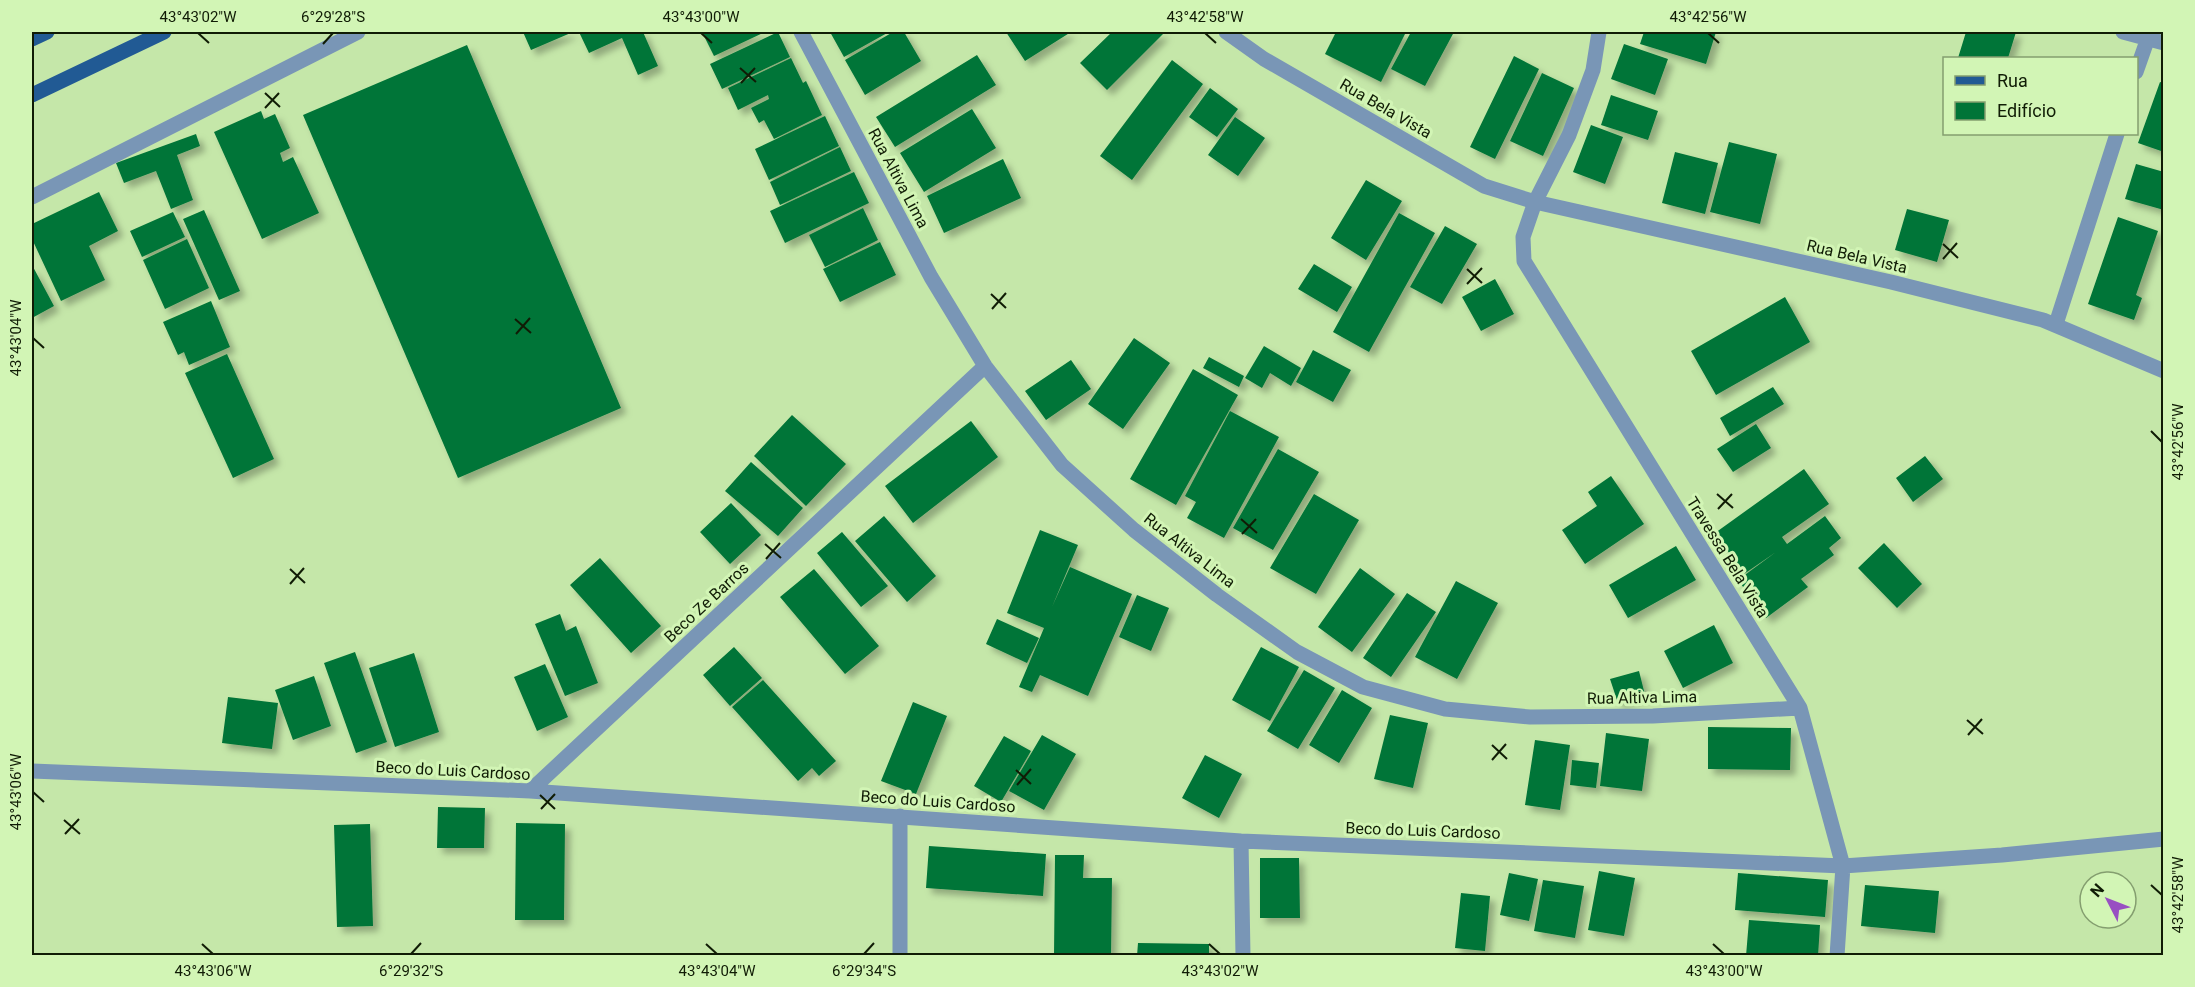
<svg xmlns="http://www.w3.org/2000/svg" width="2195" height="987" font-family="Roboto,sans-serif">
<defs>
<filter id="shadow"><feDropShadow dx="5.5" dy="5.5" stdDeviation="3" flood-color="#0004"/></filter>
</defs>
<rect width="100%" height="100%" fill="#c5e7a9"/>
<path fill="#007437" filter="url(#shadow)" d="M 523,32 L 573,32 L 531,50 Z
M 579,32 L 643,32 L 658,66 L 638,75 L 622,38 L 589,53 Z
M 702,32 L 765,32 L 714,56 Z
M 778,32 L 790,57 L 722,89 L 710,64 Z
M 830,32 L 889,32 L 844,57 Z
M 893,32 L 904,32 L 921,61 L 865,95 L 845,60 Z
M 1006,32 L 1071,32 L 1025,61 Z
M 1112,32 L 1164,33 L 1107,90 L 1080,63 Z
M 1336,32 L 1406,32 L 1381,82 L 1325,54 Z
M 1411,32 L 1454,32 L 1425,86 L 1391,69 Z
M 1644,32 L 1716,32 L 1706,64 L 1640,44 Z
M 1966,32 L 2016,32 L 2008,58 L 1958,58 Z
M 1624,44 L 1668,59 L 1655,95 L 1611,79 Z
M 467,45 L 621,408 L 458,478 L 303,115 Z
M 977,55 L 996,85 L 895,147 L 876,117 Z
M 1514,56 L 1539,69 L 1495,159 L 1470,147 Z
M 791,58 L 803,83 L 806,81 L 822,115 L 774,139 L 764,120 L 759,123 L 751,108 L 769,99 L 768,95 L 738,110 L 728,88 Z
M 1172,60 L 1203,84 L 1132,180 L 1100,156 Z
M 1542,73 L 1574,88 L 1543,156 L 1510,141 Z
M 2160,82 L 2164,83 L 2164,152 L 2138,143 Z
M 1210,88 L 1238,109 L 1217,137 L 1189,117 Z
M 1611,95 L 1658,111 L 1648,140 L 1601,125 Z
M 972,109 L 996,148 L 924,192 L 900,153 Z
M 261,111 L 264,119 L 275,114 L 290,148 L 280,153 L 283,162 L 293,157 L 319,213 L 262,239 L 214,132 Z
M 825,116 L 839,146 L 769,180 L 755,149 Z
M 1235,117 L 1265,138 L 1238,176 L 1208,155 Z
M 1591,125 L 1623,137 L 1605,184 L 1573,172 Z
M 196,134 L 200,146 L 177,155 L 193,200 L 171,209 L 156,171 L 124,183 L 116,163 Z
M 1729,142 L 1777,154 L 1760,224 L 1710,212 Z
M 840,147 L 851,171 L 780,205 L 770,182 Z
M 1675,152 L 1718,163 L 1705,214 L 1662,203 Z
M 1003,159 L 1021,198 L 944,233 L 927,196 Z
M 2136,164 L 2164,172 L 2164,210 L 2125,199 Z
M 854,172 L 869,203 L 785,243 L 770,211 Z
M 1366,180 L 1402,201 L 1366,260 L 1331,238 Z
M 99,192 L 118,231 L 89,246 L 105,280 L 61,301 L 32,239 L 32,224 Z
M 863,208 L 878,240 L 825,267 L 809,235 Z
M 1907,209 L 1949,220 L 1937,262 L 1895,250 Z
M 204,210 L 240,291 L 219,300 L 183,219 Z
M 173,212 L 185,237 L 142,257 L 130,231 Z
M 1399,213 L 1435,233 L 1369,352 L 1333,332 Z
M 2118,217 L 2158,231 L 2136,295 L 2142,298 L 2134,320 L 2088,304 Z
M 1445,226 L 1477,244 L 1442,304 L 1410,287 Z
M 187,239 L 209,288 L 165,309 L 143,260 Z
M 880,242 L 896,275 L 840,302 L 823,269 Z
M 1314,264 L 1352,287 L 1337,312 L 1298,289 Z
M 32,265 L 54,306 L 32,318 Z
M 1495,279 L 1514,314 L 1481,331 L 1462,297 Z
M 1785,297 L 1810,342 L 1716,395 L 1691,351 Z
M 211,301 L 230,347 L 189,365 L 184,352 L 178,355 L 163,322 Z
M 1134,338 L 1170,363 L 1123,429 L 1088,404 Z
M 1264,346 L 1301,368 L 1291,386 L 1270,373 L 1262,388 L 1245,378 Z
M 1313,350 L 1351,370 L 1333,402 L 1296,382 Z
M 227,354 L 274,459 L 233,478 L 185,373 Z
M 1209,357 L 1244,376 L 1239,387 L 1203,368 Z
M 1071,360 L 1091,389 L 1046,420 L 1025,391 Z
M 1193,369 L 1238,395 L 1176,505 L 1130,479 Z
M 1773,387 L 1784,404 L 1730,436 L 1720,418 Z
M 1230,411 L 1279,437 L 1224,538 L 1187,518 L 1196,502 L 1185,496 Z
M 792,415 L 846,464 L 806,506 L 754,456 Z
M 971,421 L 998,457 L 913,523 L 885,486 Z
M 1756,424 L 1771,448 L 1733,472 L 1717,449 Z
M 1278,449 L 1319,472 L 1273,550 L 1233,528 Z
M 1925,456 L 1943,479 L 1913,502 L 1896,478 Z
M 751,462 L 803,508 L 778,536 L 725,491 Z
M 1804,469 L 1829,504 L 1782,537 L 1787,544 L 1825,516 L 1841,538 L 1829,548 L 1834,555 L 1801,579 L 1808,587 L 1766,618 L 1738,580 L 1776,552 L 1744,574 L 1715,533 Z
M 1611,476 L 1644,524 L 1585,564 L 1562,530 L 1597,506 L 1588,492 Z
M 1314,494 L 1359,520 L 1316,594 L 1270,568 Z
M 731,503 L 761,535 L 730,564 L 700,532 Z
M 884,516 L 936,576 L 907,602 L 855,541 Z
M 1040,530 L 1078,545 L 1052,607 L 1070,567 L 1132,594 L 1088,696 L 1040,675 L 1032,692 L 1019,687 L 1044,628 L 1007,613 Z
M 842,532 L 888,586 L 861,607 L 817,553 Z
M 1884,543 L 1922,584 L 1897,608 L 1858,568 Z
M 1676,546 L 1696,580 L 1628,618 L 1609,585 Z
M 600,558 L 661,626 L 631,653 L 570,585 Z
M 1360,568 L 1395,594 L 1352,652 L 1318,627 Z
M 814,569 L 879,646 L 845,674 L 780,597 Z
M 1456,581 L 1498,603 L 1457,679 L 1415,657 Z
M 1407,593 L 1436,612 L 1391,677 L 1363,658 Z
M 1137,595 L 1169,608 L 1151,651 L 1119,637 Z
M 560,614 L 566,631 L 576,626 L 598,683 L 565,696 L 535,624 Z
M 997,619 L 1039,638 L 1027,663 L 986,644 Z
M 1714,625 L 1733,663 L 1683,688 L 1664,651 Z
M 734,647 L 762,678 L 730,706 L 703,675 Z
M 1261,647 L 1299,667 L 1270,721 L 1232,700 Z
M 355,652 L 387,742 L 356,753 L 324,663 Z
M 414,653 L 439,732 L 395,747 L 369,668 Z
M 545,664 L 568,717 L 537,731 L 514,677 Z
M 1304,670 L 1335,688 L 1298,749 L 1267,731 Z
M 1639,671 L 1645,695 L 1618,703 L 1610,679 Z
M 314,676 L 331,726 L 293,740 L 275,690 Z
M 763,680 L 836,761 L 819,776 L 812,768 L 798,781 L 732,707 Z
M 1342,690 L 1372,708 L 1339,763 L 1309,745 Z
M 228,697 L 278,703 L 272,749 L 222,743 Z
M 913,702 L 947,716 L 916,794 L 881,781 Z
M 1390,715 L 1428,723 L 1413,788 L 1374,779 Z
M 1708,727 L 1791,728 L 1790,770 L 1708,769 Z
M 1606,733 L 1649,739 L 1642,791 L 1600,786 Z
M 1042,735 L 1076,754 L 1044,810 L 1009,791 Z
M 1004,736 L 1031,751 L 1001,802 L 974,786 Z
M 1535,740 L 1570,745 L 1560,810 L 1525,805 Z
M 1205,755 L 1242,774 L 1219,818 L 1182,798 Z
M 1572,760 L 1599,763 L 1596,788 L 1570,785 Z
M 438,807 L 485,808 L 484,848 L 437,848 Z
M 516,823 L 565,824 L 564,920 L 515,920 Z
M 370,824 L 373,926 L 337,927 L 334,825 Z
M 929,846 L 1046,854 L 1043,896 L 926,888 Z
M 1055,855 L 1084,855 L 1083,878 L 1112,878 L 1111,956 L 1054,956 Z
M 1260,858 L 1299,858 L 1300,918 L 1260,918 Z
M 1599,871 L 1635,878 L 1624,936 L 1588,930 Z
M 1509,873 L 1538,879 L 1529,921 L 1500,915 Z
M 1738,873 L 1828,880 L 1825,917 L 1735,910 Z
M 1543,880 L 1584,886 L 1575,938 L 1534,931 Z
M 1865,885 L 1939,891 L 1935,933 L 1861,926 Z
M 1461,893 L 1490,896 L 1485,951 L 1455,948 Z
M 1749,920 L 1820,925 L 1818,956 L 1746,956 Z
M 1138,943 L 1209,944 L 1209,956 L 1137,956 Z"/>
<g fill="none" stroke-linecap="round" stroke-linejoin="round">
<path stroke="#7996b6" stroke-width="15" d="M 801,32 L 931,277 L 985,366 L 1062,465 L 1134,530 L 1217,595 L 1297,652 L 1363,687 L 1445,709 L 1530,717 L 1653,716 L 1800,708
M 1226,32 L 1264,59 L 1484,186 L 1535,202 L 1891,282 L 2043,320 L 2164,371
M 1599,32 L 1593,70 L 1569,135 L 1535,202 L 1523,237 L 1524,261 L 1800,708 L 1843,866 L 1837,956
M 2123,32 L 2164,43
M 2136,72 L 2148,38
M 32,197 L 358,32
M 2056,324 L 2117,134
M 32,771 L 530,791 L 1241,841 L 1843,866 L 2002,855 L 2164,839
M 530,791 L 985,366
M 900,816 L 900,956
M 1241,841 L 1243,956"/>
<path stroke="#215a94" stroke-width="15" d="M 32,39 L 47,32
M 32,95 L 164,32"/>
</g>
<path fill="none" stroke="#101c05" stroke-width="2" d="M 198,33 L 209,43M 701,33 L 712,43M 1205,33 L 1216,43M 1708,33 L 1719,43M 323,44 L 333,33M 740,68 L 756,82M 741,83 L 755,68M 265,93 L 280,107M 265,108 L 279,93M 1943,244 L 1958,258M 1943,259 L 1957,243M 1467,269 L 1482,283M 1467,284 L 1482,268M 991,294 L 1006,308M 992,309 L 1006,293M 515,319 L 531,333M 516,334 L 530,318M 33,338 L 44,348M 2151,431 L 2162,442M 1717,494 L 1733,508M 1718,509 L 1732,494M 1241,519 L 1257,533M 1242,534 L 1256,519M 765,544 L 781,558M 766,559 L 780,543M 290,569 L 305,583M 290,584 L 304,568M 1967,720 L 1983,734M 1968,735 L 1982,719M 1492,745 L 1507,759M 1492,760 L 1506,744M 1016,770 L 1031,784M 1017,785 L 1031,769M 33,792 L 44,802M 540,795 L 555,809M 541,809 L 555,794M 64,820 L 80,834M 65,834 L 79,819M 2151,885 L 2162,895M 202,944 L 213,954M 706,944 L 717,954M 1209,944 L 1220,954M 1713,944 L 1724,954M 411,954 L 421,943M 864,954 L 874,943"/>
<g text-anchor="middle" stroke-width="6" stroke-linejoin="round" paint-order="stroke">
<g font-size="16" fill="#101c05" stroke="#d2f5b5">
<text transform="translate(1386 108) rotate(30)" y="6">Rua Bela Vista</text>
<text transform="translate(899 178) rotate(62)" y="6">Rua Altiva Lima</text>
<text transform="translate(1857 256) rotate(13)" y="6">Rua Bela Vista</text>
<text transform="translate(1190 550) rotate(38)" y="6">Rua Altiva Lima</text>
<text transform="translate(1728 557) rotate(58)" y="6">Travessa Bela Vista</text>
<text transform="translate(706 602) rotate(-43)" y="6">Beco Ze Barros</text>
<text transform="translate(1642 697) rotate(-1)" y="6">Rua Altiva Lima</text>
<text transform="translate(453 770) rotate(3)" y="6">Beco do Luis Cardoso</text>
<text transform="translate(938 801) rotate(4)" y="6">Beco do Luis Cardoso</text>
<text transform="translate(1423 830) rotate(2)" y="6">Beco do Luis Cardoso</text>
</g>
</g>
<rect width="2195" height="987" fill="none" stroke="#d2f5b5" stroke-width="66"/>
<rect x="1943" y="57" width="195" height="78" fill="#d2f5b5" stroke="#849e6f" stroke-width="1.5"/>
<rect x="1955" y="76" width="30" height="9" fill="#215a94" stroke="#849e6f" stroke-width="1.5"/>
<text x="1997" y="87" font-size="18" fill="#101c05">Rua</text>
<rect x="1955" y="102" width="30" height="18" fill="#007437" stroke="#849e6f" stroke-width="1.5"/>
<text x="1997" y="117" font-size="18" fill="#101c05">Edifício</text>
<g transform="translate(2108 900) rotate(312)"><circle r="28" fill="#d2f5b5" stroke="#849e6f" stroke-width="1.5"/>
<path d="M0-4.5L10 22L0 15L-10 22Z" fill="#984fc2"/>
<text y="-9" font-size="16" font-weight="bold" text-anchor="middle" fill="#101c05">N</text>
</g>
<rect x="33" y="33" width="2129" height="921" fill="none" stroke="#101c05" stroke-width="2"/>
<g font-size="15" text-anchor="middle" fill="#101c05">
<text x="198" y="22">43°43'02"W</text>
<text x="333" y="22">6°29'28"S</text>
<text x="701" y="22">43°43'00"W</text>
<text x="1205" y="22">43°42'58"W</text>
<text x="1708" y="22">43°42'56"W</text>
<text transform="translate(16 338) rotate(-90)" y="5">43°43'04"W</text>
<text transform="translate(2178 442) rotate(-90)" y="5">43°42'56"W</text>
<text transform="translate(16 792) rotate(-90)" y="5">43°43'06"W</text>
<text transform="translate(2178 895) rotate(-90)" y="5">43°42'58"W</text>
<text x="213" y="976">43°43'06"W</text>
<text x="411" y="976">6°29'32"S</text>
<text x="717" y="976">43°43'04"W</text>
<text x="864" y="976">6°29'34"S</text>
<text x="1220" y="976">43°43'02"W</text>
<text x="1724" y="976">43°43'00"W</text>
</g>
</svg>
